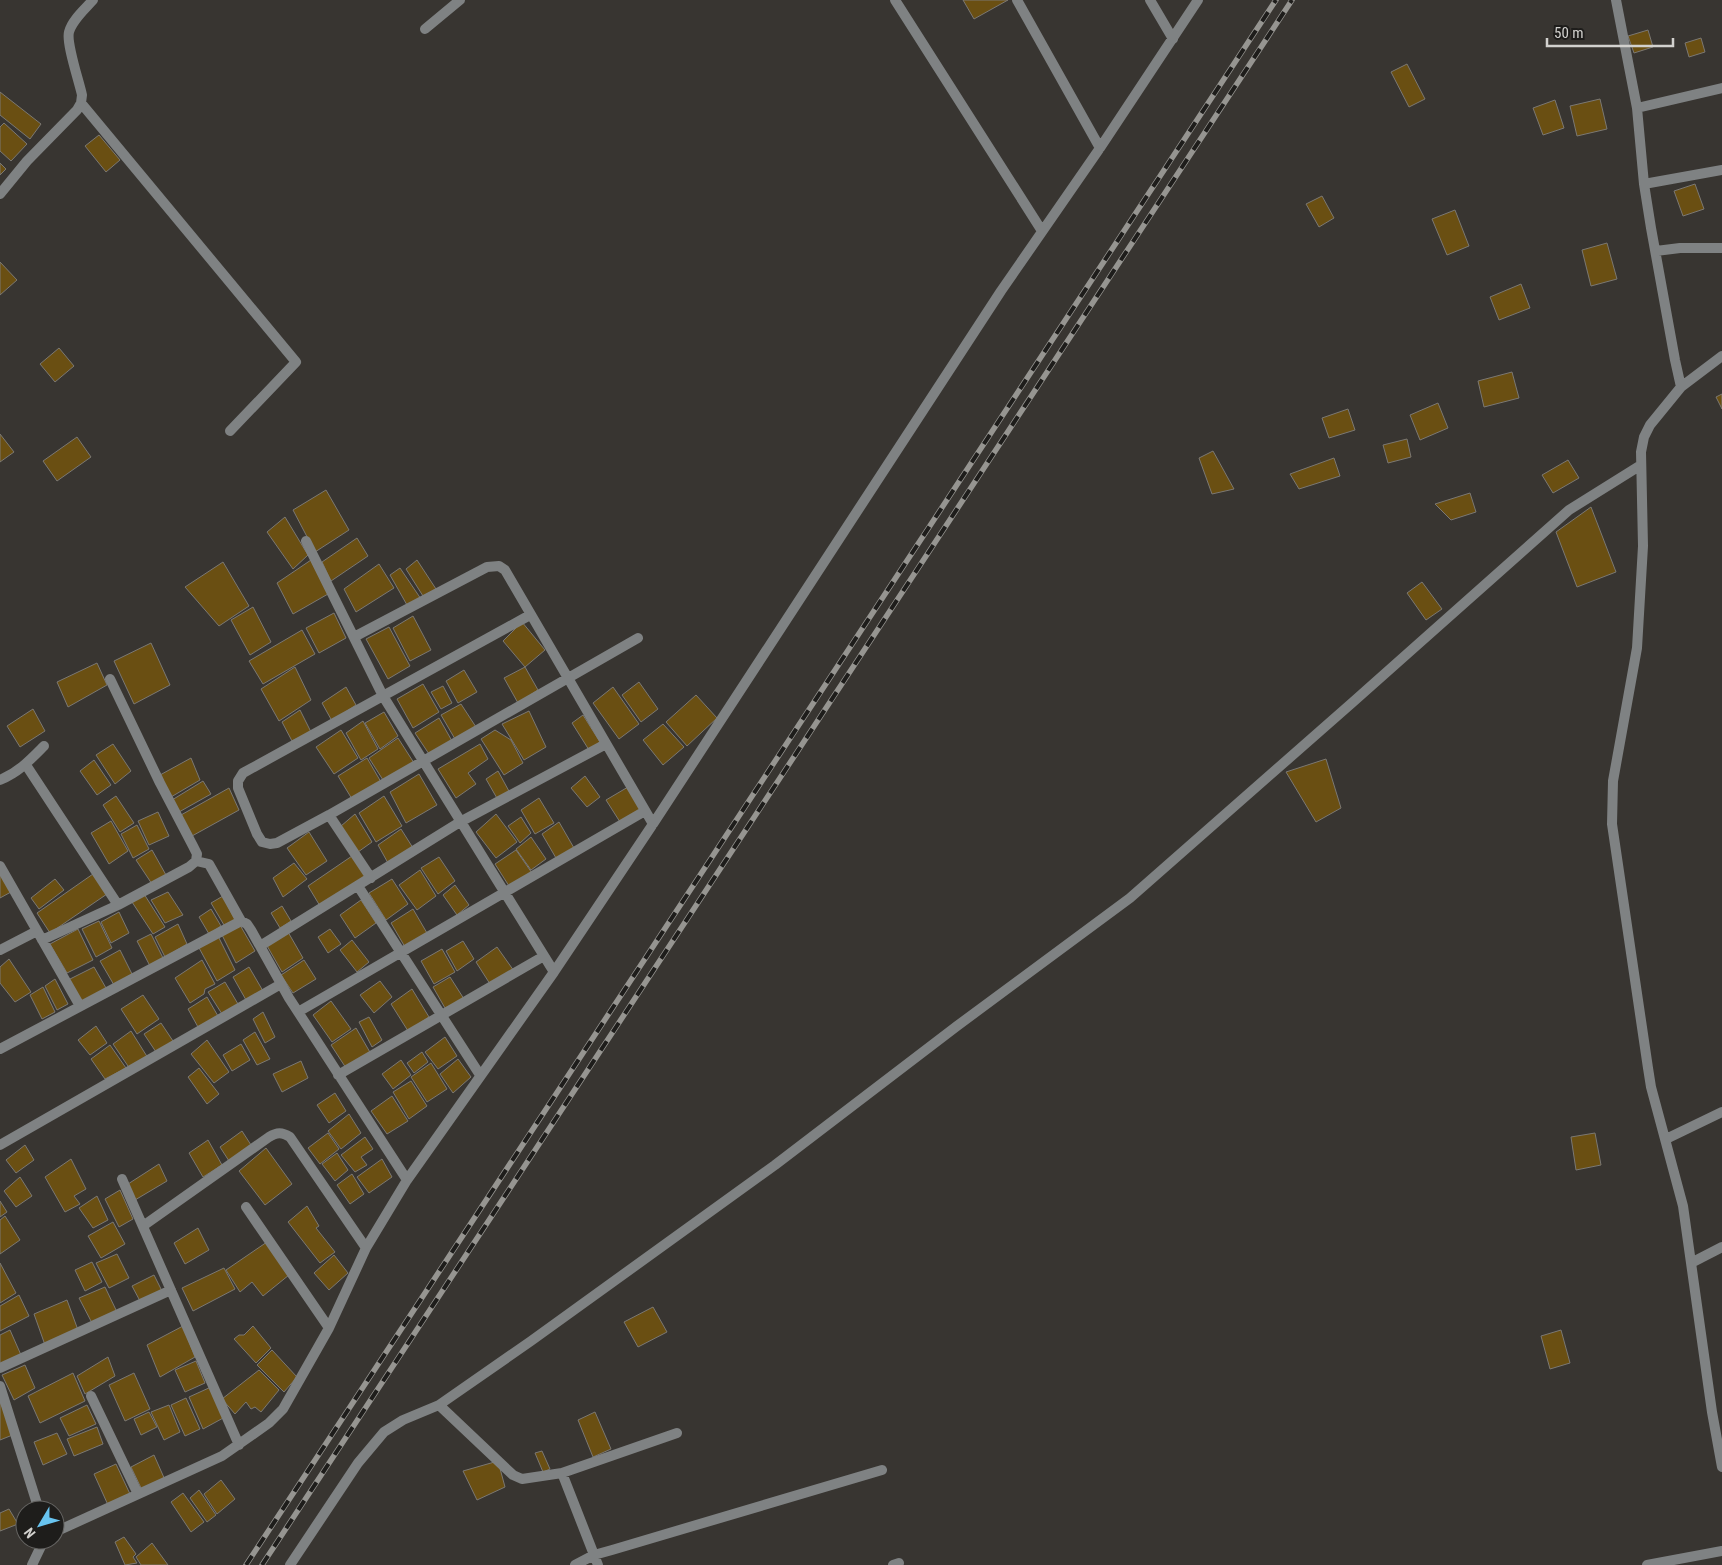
<svg xmlns="http://www.w3.org/2000/svg" width="1722" height="1565" font-family="'Roboto Condensed',sans-serif">
<rect width="100%" height="100%" fill="#383531"/>
<path fill="#6a4f12" stroke="#7b7873" d="M 963,0 L 1008,0 L 974,19 Z
M 1648,30 L 1653,47 L 1634,53 L 1628,36 Z
M 1701,38 L 1705,52 L 1689,57 L 1685,43 Z
M 1407,64 L 1425,99 L 1409,107 L 1391,72 Z
M 0,92 L 41,124 L 30,139 L 0,115 Z
M 1600,99 L 1607,129 L 1577,136 L 1570,106 Z
M 1555,100 L 1564,128 L 1543,135 L 1533,108 Z
M 4,123 L 27,144 L 11,161 L 0,151 L 0,127 Z
M 99,135 L 120,160 L 106,172 L 85,146 Z
M 0,163 L 6,169 L 0,175 Z
M 1695,184 L 1704,209 L 1683,216 L 1674,191 Z
M 1322,196 L 1334,218 L 1319,227 L 1306,204 Z
M 1455,210 L 1469,246 L 1447,255 L 1432,219 Z
M 1607,243 L 1617,279 L 1591,286 L 1582,250 Z
M 0,262 L 17,280 L 0,295 Z
M 1521,284 L 1530,308 L 1499,320 L 1490,297 Z
M 59,348 L 74,366 L 55,382 L 40,364 Z
M 1512,372 L 1519,398 L 1484,407 L 1478,381 Z
M 1722,394 L 1722,409 L 1716,397 Z
M 1438,403 L 1448,428 L 1420,440 L 1410,415 Z
M 1348,409 L 1355,430 L 1329,438 L 1322,418 Z
M 0,434 L 14,452 L 0,462 Z
M 77,437 L 91,457 L 57,481 L 43,461 Z
M 1407,439 L 1411,457 L 1388,463 L 1383,445 Z
M 1213,451 L 1234,489 L 1212,494 L 1199,458 Z
M 1334,458 L 1340,476 L 1299,489 L 1290,474 Z
M 1568,460 L 1579,478 L 1553,493 L 1542,475 Z
M 326,490 L 349,530 L 315,552 L 293,510 Z
M 1470,493 L 1476,512 L 1451,520 L 1435,504 Z
M 1591,507 L 1616,572 L 1577,587 L 1556,532 Z
M 285,517 L 308,555 L 293,569 L 267,532 Z
M 357,538 L 368,556 L 331,581 L 322,562 Z
M 311,560 L 328,594 L 293,614 L 277,583 Z
M 417,560 L 436,589 L 423,596 L 406,569 Z
M 223,562 L 249,606 L 219,626 L 185,587 Z
M 379,564 L 394,588 L 356,612 L 344,589 Z
M 400,568 L 421,599 L 407,605 L 390,575 Z
M 1422,582 L 1442,609 L 1426,620 L 1407,593 Z
M 253,607 L 271,642 L 250,655 L 231,620 Z
M 334,613 L 346,638 L 319,653 L 306,628 Z
M 413,616 L 431,650 L 410,661 L 393,628 Z
M 522,622 L 545,650 L 525,667 L 503,641 Z
M 389,627 L 410,666 L 388,679 L 366,639 Z
M 302,630 L 315,654 L 263,684 L 249,661 Z
M 151,643 L 170,685 L 134,704 L 114,661 Z
M 97,663 L 107,685 L 68,707 L 57,682 Z
M 295,667 L 311,700 L 279,721 L 261,689 Z
M 525,667 L 538,690 L 518,703 L 504,678 Z
M 464,670 L 477,692 L 458,703 L 446,681 Z
M 639,682 L 658,709 L 641,722 L 622,695 Z
M 423,684 L 439,712 L 413,728 L 397,699 Z
M 443,686 L 452,703 L 441,709 L 431,692 Z
M 346,687 L 356,705 L 332,721 L 322,703 Z
M 613,687 L 639,724 L 619,739 L 593,703 Z
M 696,695 L 717,718 L 687,746 L 666,722 Z
M 461,704 L 476,727 L 455,739 L 441,715 Z
M 33,709 L 45,731 L 20,747 L 7,726 Z
M 300,710 L 311,732 L 292,741 L 282,722 Z
M 529,711 L 546,747 L 524,760 L 502,724 Z
M 384,712 L 398,736 L 380,749 L 365,723 Z
M 583,715 L 600,742 L 589,750 L 572,723 Z
M 439,718 L 452,741 L 429,754 L 415,733 Z
M 363,721 L 378,749 L 361,760 L 346,733 Z
M 663,724 L 684,747 L 663,765 L 643,740 Z
M 341,730 L 358,758 L 334,774 L 316,747 Z
M 495,730 L 511,740 L 523,763 L 504,775 L 481,739 Z
M 398,738 L 414,763 L 383,780 L 369,758 Z
M 113,744 L 131,771 L 115,784 L 96,755 Z
M 480,744 L 488,759 L 468,773 L 476,784 L 456,798 L 438,769 Z
M 191,758 L 200,780 L 171,797 L 160,775 Z
M 367,758 L 381,782 L 352,799 L 338,776 Z
M 1326,759 L 1341,808 L 1316,822 L 1286,772 Z
M 94,760 L 111,785 L 97,795 L 80,771 Z
M 498,771 L 510,793 L 498,800 L 486,779 Z
M 419,774 L 437,805 L 406,823 L 390,792 Z
M 585,776 L 600,797 L 587,807 L 571,788 Z
M 203,781 L 211,794 L 179,812 L 172,800 Z
M 628,787 L 641,810 L 620,822 L 606,800 Z
M 229,788 L 239,810 L 192,836 L 181,815 Z
M 116,796 L 134,823 L 120,832 L 103,805 Z
M 384,796 L 402,826 L 376,842 L 359,813 Z
M 539,798 L 554,823 L 535,834 L 521,810 Z
M 158,812 L 169,836 L 149,845 L 138,821 Z
M 355,814 L 372,842 L 358,852 L 341,826 Z
M 496,814 L 517,842 L 496,858 L 476,832 Z
M 521,817 L 531,833 L 520,843 L 508,826 Z
M 111,821 L 128,851 L 109,864 L 91,833 Z
M 559,822 L 574,848 L 556,858 L 542,834 Z
M 137,825 L 149,849 L 133,858 L 121,834 Z
M 401,829 L 413,848 L 388,863 L 378,845 Z
M 309,832 L 327,861 L 306,875 L 287,848 Z
M 531,837 L 546,859 L 531,870 L 516,849 Z
M 152,850 L 166,875 L 152,884 L 136,860 Z
M 516,850 L 532,873 L 509,886 L 495,864 Z
M 352,856 L 366,877 L 320,906 L 308,886 Z
M 439,857 L 455,881 L 438,894 L 421,868 Z
M 294,863 L 307,879 L 283,897 L 273,878 Z
M 420,870 L 436,896 L 417,910 L 399,885 Z
M 0,872 L 11,892 L 0,898 Z
M 93,874 L 107,894 L 50,933 L 37,913 Z
M 55,879 L 64,890 L 39,909 L 31,898 Z
M 392,879 L 408,904 L 386,920 L 369,893 Z
M 455,885 L 469,905 L 457,915 L 443,895 Z
M 168,892 L 183,915 L 165,923 L 151,900 Z
M 144,894 L 165,927 L 153,934 L 132,902 Z
M 223,896 L 235,920 L 224,925 L 211,903 Z
M 361,900 L 376,923 L 355,938 L 340,915 Z
M 282,906 L 291,921 L 280,928 L 271,913 Z
M 211,909 L 221,926 L 209,934 L 199,917 Z
M 413,909 L 427,933 L 405,947 L 391,923 Z
M 119,912 L 129,933 L 111,943 L 101,922 Z
M 99,921 L 112,948 L 96,957 L 82,929 Z
M 178,924 L 187,944 L 165,957 L 155,937 Z
M 240,925 L 255,951 L 236,963 L 222,935 Z
M 78,929 L 93,960 L 67,973 L 50,944 Z
M 330,929 L 341,944 L 328,953 L 318,937 Z
M 288,932 L 303,958 L 282,972 L 266,944 Z
M 151,934 L 163,958 L 150,966 L 137,941 Z
M 218,936 L 235,970 L 217,981 L 198,946 Z
M 352,940 L 369,962 L 357,972 L 340,950 Z
M 463,941 L 474,959 L 457,971 L 446,951 Z
M 497,947 L 514,971 L 490,984 L 476,962 Z
M 442,949 L 455,972 L 434,984 L 421,961 Z
M 120,950 L 132,974 L 114,985 L 100,961 Z
M 9,959 L 31,992 L 15,1002 L 0,983 L 0,967 Z
M 202,960 L 215,984 L 205,989 L 204,994 L 190,1003 L 175,978 Z
M 304,960 L 316,979 L 293,993 L 281,975 Z
M 94,967 L 106,988 L 82,1002 L 68,980 Z
M 249,967 L 263,991 L 246,1000 L 233,977 Z
M 450,977 L 464,999 L 445,1008 L 433,987 Z
M 55,979 L 68,1004 L 57,1010 L 45,986 Z
M 380,981 L 392,997 L 374,1013 L 360,995 Z
M 225,982 L 238,1004 L 222,1014 L 208,992 Z
M 43,987 L 55,1012 L 42,1019 L 30,995 Z
M 412,989 L 429,1017 L 408,1031 L 391,1004 Z
M 143,995 L 159,1019 L 137,1034 L 121,1009 Z
M 207,997 L 218,1016 L 198,1027 L 188,1009 Z
M 331,1001 L 351,1029 L 332,1042 L 313,1015 Z
M 263,1012 L 275,1037 L 265,1043 L 253,1019 Z
M 369,1017 L 382,1040 L 372,1047 L 359,1022 Z
M 161,1023 L 173,1041 L 156,1052 L 144,1034 Z
M 96,1026 L 107,1043 L 90,1055 L 78,1040 Z
M 356,1028 L 371,1054 L 346,1068 L 331,1045 Z
M 131,1031 L 148,1058 L 130,1069 L 113,1044 Z
M 255,1032 L 270,1059 L 257,1065 L 243,1040 Z
M 445,1037 L 457,1056 L 438,1069 L 425,1052 Z
M 207,1040 L 229,1072 L 214,1083 L 191,1054 Z
M 241,1044 L 250,1060 L 232,1071 L 223,1055 Z
M 110,1045 L 126,1068 L 105,1079 L 91,1059 Z
M 422,1052 L 428,1062 L 414,1073 L 407,1063 Z
M 458,1059 L 471,1077 L 453,1093 L 440,1074 Z
M 401,1060 L 411,1075 L 393,1089 L 382,1074 Z
M 301,1061 L 308,1078 L 282,1092 L 273,1074 Z
M 431,1063 L 447,1089 L 427,1102 L 411,1077 Z
M 199,1068 L 219,1094 L 207,1104 L 188,1077 Z
M 411,1081 L 427,1106 L 409,1119 L 393,1092 Z
M 335,1093 L 346,1111 L 329,1123 L 317,1105 Z
M 392,1096 L 408,1121 L 387,1134 L 371,1111 Z
M 349,1114 L 361,1133 L 341,1149 L 328,1131 Z
M 242,1131 L 251,1145 L 229,1161 L 220,1147 Z
M 328,1133 L 339,1149 L 320,1164 L 308,1148 Z
M 1595,1133 L 1601,1165 L 1576,1170 L 1571,1137 Z
M 365,1137 L 373,1149 L 361,1157 L 367,1165 L 355,1172 L 341,1155 Z
M 208,1140 L 222,1165 L 203,1177 L 189,1153 Z
M 25,1145 L 34,1160 L 16,1173 L 6,1160 Z
M 266,1148 L 292,1184 L 265,1205 L 239,1171 Z
M 337,1153 L 348,1170 L 335,1181 L 322,1164 Z
M 71,1159 L 86,1189 L 74,1196 L 80,1204 L 65,1212 L 45,1177 Z
M 382,1159 L 392,1177 L 369,1193 L 357,1177 Z
M 159,1164 L 167,1181 L 135,1200 L 128,1184 Z
M 352,1174 L 364,1194 L 350,1204 L 337,1185 Z
M 20,1177 L 32,1196 L 16,1207 L 4,1191 Z
M 120,1190 L 133,1219 L 119,1227 L 105,1199 Z
M 97,1196 L 108,1220 L 93,1228 L 79,1208 Z
M 0,1201 L 7,1212 L 0,1217 Z
M 307,1206 L 319,1226 L 316,1228 L 335,1252 L 320,1263 L 288,1222 Z
M 5,1216 L 20,1240 L 0,1254 L 0,1220 Z
M 113,1222 L 125,1244 L 101,1258 L 88,1236 Z
M 198,1228 L 209,1250 L 185,1264 L 174,1243 Z
M 267,1242 L 289,1275 L 263,1296 L 252,1282 L 240,1292 L 226,1270 Z
M 117,1254 L 129,1278 L 109,1288 L 96,1263 Z
M 334,1255 L 348,1273 L 329,1290 L 314,1273 Z
M 92,1262 L 102,1282 L 85,1291 L 75,1270 Z
M 0,1263 L 16,1293 L 0,1303 Z
M 224,1268 L 235,1289 L 193,1311 L 182,1288 Z
M 154,1275 L 162,1291 L 140,1301 L 132,1286 Z
M 105,1287 L 117,1312 L 92,1323 L 79,1298 Z
M 19,1295 L 29,1316 L 0,1331 L 0,1306 Z
M 67,1300 L 78,1330 L 45,1345 L 34,1314 Z
M 653,1307 L 667,1332 L 638,1347 L 624,1322 Z
M 183,1326 L 195,1357 L 160,1377 L 147,1345 Z
M 253,1326 L 271,1348 L 256,1363 L 234,1339 L 239,1335 L 244,1335 Z
M 10,1330 L 21,1355 L 0,1365 L 0,1335 Z
M 1561,1330 L 1570,1363 L 1550,1369 L 1541,1336 Z
M 272,1350 L 297,1377 L 284,1392 L 257,1365 Z
M 108,1357 L 115,1376 L 85,1394 L 77,1376 Z
M 196,1361 L 205,1383 L 185,1392 L 175,1370 Z
M 25,1365 L 35,1388 L 14,1400 L 2,1375 Z
M 259,1370 L 279,1390 L 261,1412 L 255,1407 L 251,1409 L 246,1402 L 235,1414 L 222,1399 Z
M 73,1373 L 85,1401 L 40,1423 L 28,1396 Z
M 134,1373 L 150,1409 L 125,1421 L 109,1385 Z
M 211,1387 L 225,1417 L 203,1429 L 189,1397 Z
M 186,1398 L 200,1429 L 185,1436 L 171,1405 Z
M 0,1402 L 15,1434 L 0,1440 Z
M 87,1405 L 96,1424 L 69,1436 L 60,1418 Z
M 169,1405 L 180,1432 L 164,1440 L 151,1412 Z
M 149,1412 L 157,1427 L 141,1435 L 134,1419 Z
M 595,1412 L 611,1449 L 593,1457 L 578,1420 Z
M 97,1427 L 103,1444 L 74,1456 L 67,1439 Z
M 57,1433 L 67,1454 L 43,1465 L 34,1442 Z
M 542,1451 L 550,1469 L 543,1472 L 535,1453 Z
M 154,1455 L 165,1480 L 142,1490 L 131,1467 Z
M 498,1461 L 505,1487 L 477,1500 L 463,1471 Z
M 116,1464 L 130,1494 L 108,1505 L 94,1474 Z
M 221,1480 L 235,1499 L 217,1514 L 204,1494 Z
M 199,1490 L 216,1515 L 207,1522 L 190,1498 Z
M 183,1493 L 204,1522 L 191,1532 L 171,1502 Z
M 9,1509 L 18,1524 L 0,1531 L 0,1513 Z
M 124,1537 L 136,1554 L 133,1557 L 137,1563 L 125,1565 L 115,1542 Z
M 152,1543 L 168,1565 L 141,1565 L 136,1557 Z"/>
<g fill="none" stroke-linecap="round" stroke-linejoin="round">
<path stroke="#7f8283" stroke-width="10" d="M 895,0 L 1042,231
M 1017,0 L 1100,148
M 1150,0 L 1173,39
M 1616,0 L 1637,108 L 1644,184 L 1651,228 L 1675,360 L 1681,387
M 425,29 L 460,0
M 81,103 L 296,362 L 230,431
M 1637,108 L 1722,88
M 1644,184 L 1722,170
M 0,194 L 27,161 L 77,110 L 81,103 L 82,95 C 79,81 66,43 69,32 C 72,20 85,9 93,0
M 1656,251 L 1680,248 L 1722,248
M 1722,356 L 1681,387 L 1650,425 L 1644,437 L 1641,452 L 1643,546 L 1637,648 L 1613,781 L 1612,824 L 1648,1068 L 1651,1087 L 1683,1206 L 1712,1412 L 1722,1467
M 306,541 L 383,696 L 554,972
M 530,615 L 243,773 L 238,781 L 238,788 L 257,834 L 262,842 L 270,844 L 277,843 L 329,815 L 638,638
M 354,637 L 487,567 L 499,566 L 505,570 L 653,824
M 26,765 L 118,905
M 0,780 C 19,772 30,760 44,746
M 329,815 L 371,878
M 196,861 L 209,864 L 241,921
M 0,866 L 80,1006
M 358,886 L 480,1075
M 42,940 L 118,905 L 189,867 L 196,861 L 197,854 L 193,846 L 160,783 L 110,679
M 260,946 L 460,822 L 606,744
M 0,950 L 37,931
M 298,1012 L 645,811
M 0,1049 L 241,921 L 247,924 L 251,930 L 289,998 L 407,1180
M 338,1075 L 544,956
M 1666,1139 L 1722,1112
M 0,1145 L 281,984
M 122,1179 L 239,1445
M 246,1207 L 329,1328
M 143,1226 L 269,1137 C 277,1132 282,1132 290,1137 L 366,1248
M 1691,1263 L 1722,1247
M 0,1368 L 171,1290
M 0,1386 L 39,1510
M 91,1396 L 138,1494
M 439,1405 L 513,1475 L 522,1479 L 562,1473 L 677,1433
M 562,1473 L 598,1565
M 55,1532 L 222,1456 L 269,1423 L 283,1409 L 329,1328 L 366,1248 L 407,1180 L 554,972 L 653,824 L 1001,291 L 1100,148 L 1198,0
M 32,1565 L 44,1540
M 290,1565 L 358,1463 L 384,1432 L 403,1420 L 439,1405 L 531,1341 L 775,1165 L 957,1026 L 1130,898 L 1353,702 L 1569,510 L 1641,465
M 575,1565 L 594,1555 L 612,1550 L 882,1470
M 893,1565 L 899,1563
M 1647,1565 L 1722,1551"/>
<defs>
<path id="rail" d="M 246,1565 L 1276,0
M 262,1565 L 1292,0"/>
</defs>
<use href="#rail" stroke="#969591" stroke-width="5.5"/>
<use href="#rail" stroke="#1e1d1b" stroke-width="4" stroke-dasharray="11" stroke-linecap="butt"/>
</g>
<g transform="translate(40 1525) rotate(232)"><circle r="24" fill="#1e1d1b" stroke="#666563"/>
<path d="M0-4L9 19L0 12L-9 19Z" fill="#68c4f0"/>
<text y="-8" font-size="14" font-weight="bold" text-anchor="middle" fill="#d2d1ce">N</text>
</g>
<path d="M1547 38v8h126v-8" fill="none" stroke="#d2d1ce" stroke-width="2.5"/>
<text x="1554" y="38" font-size="15" fill="#d2d1ce" stroke="#1e1d1b" stroke-width="4" paint-order="stroke">50 m</text>
</svg>
